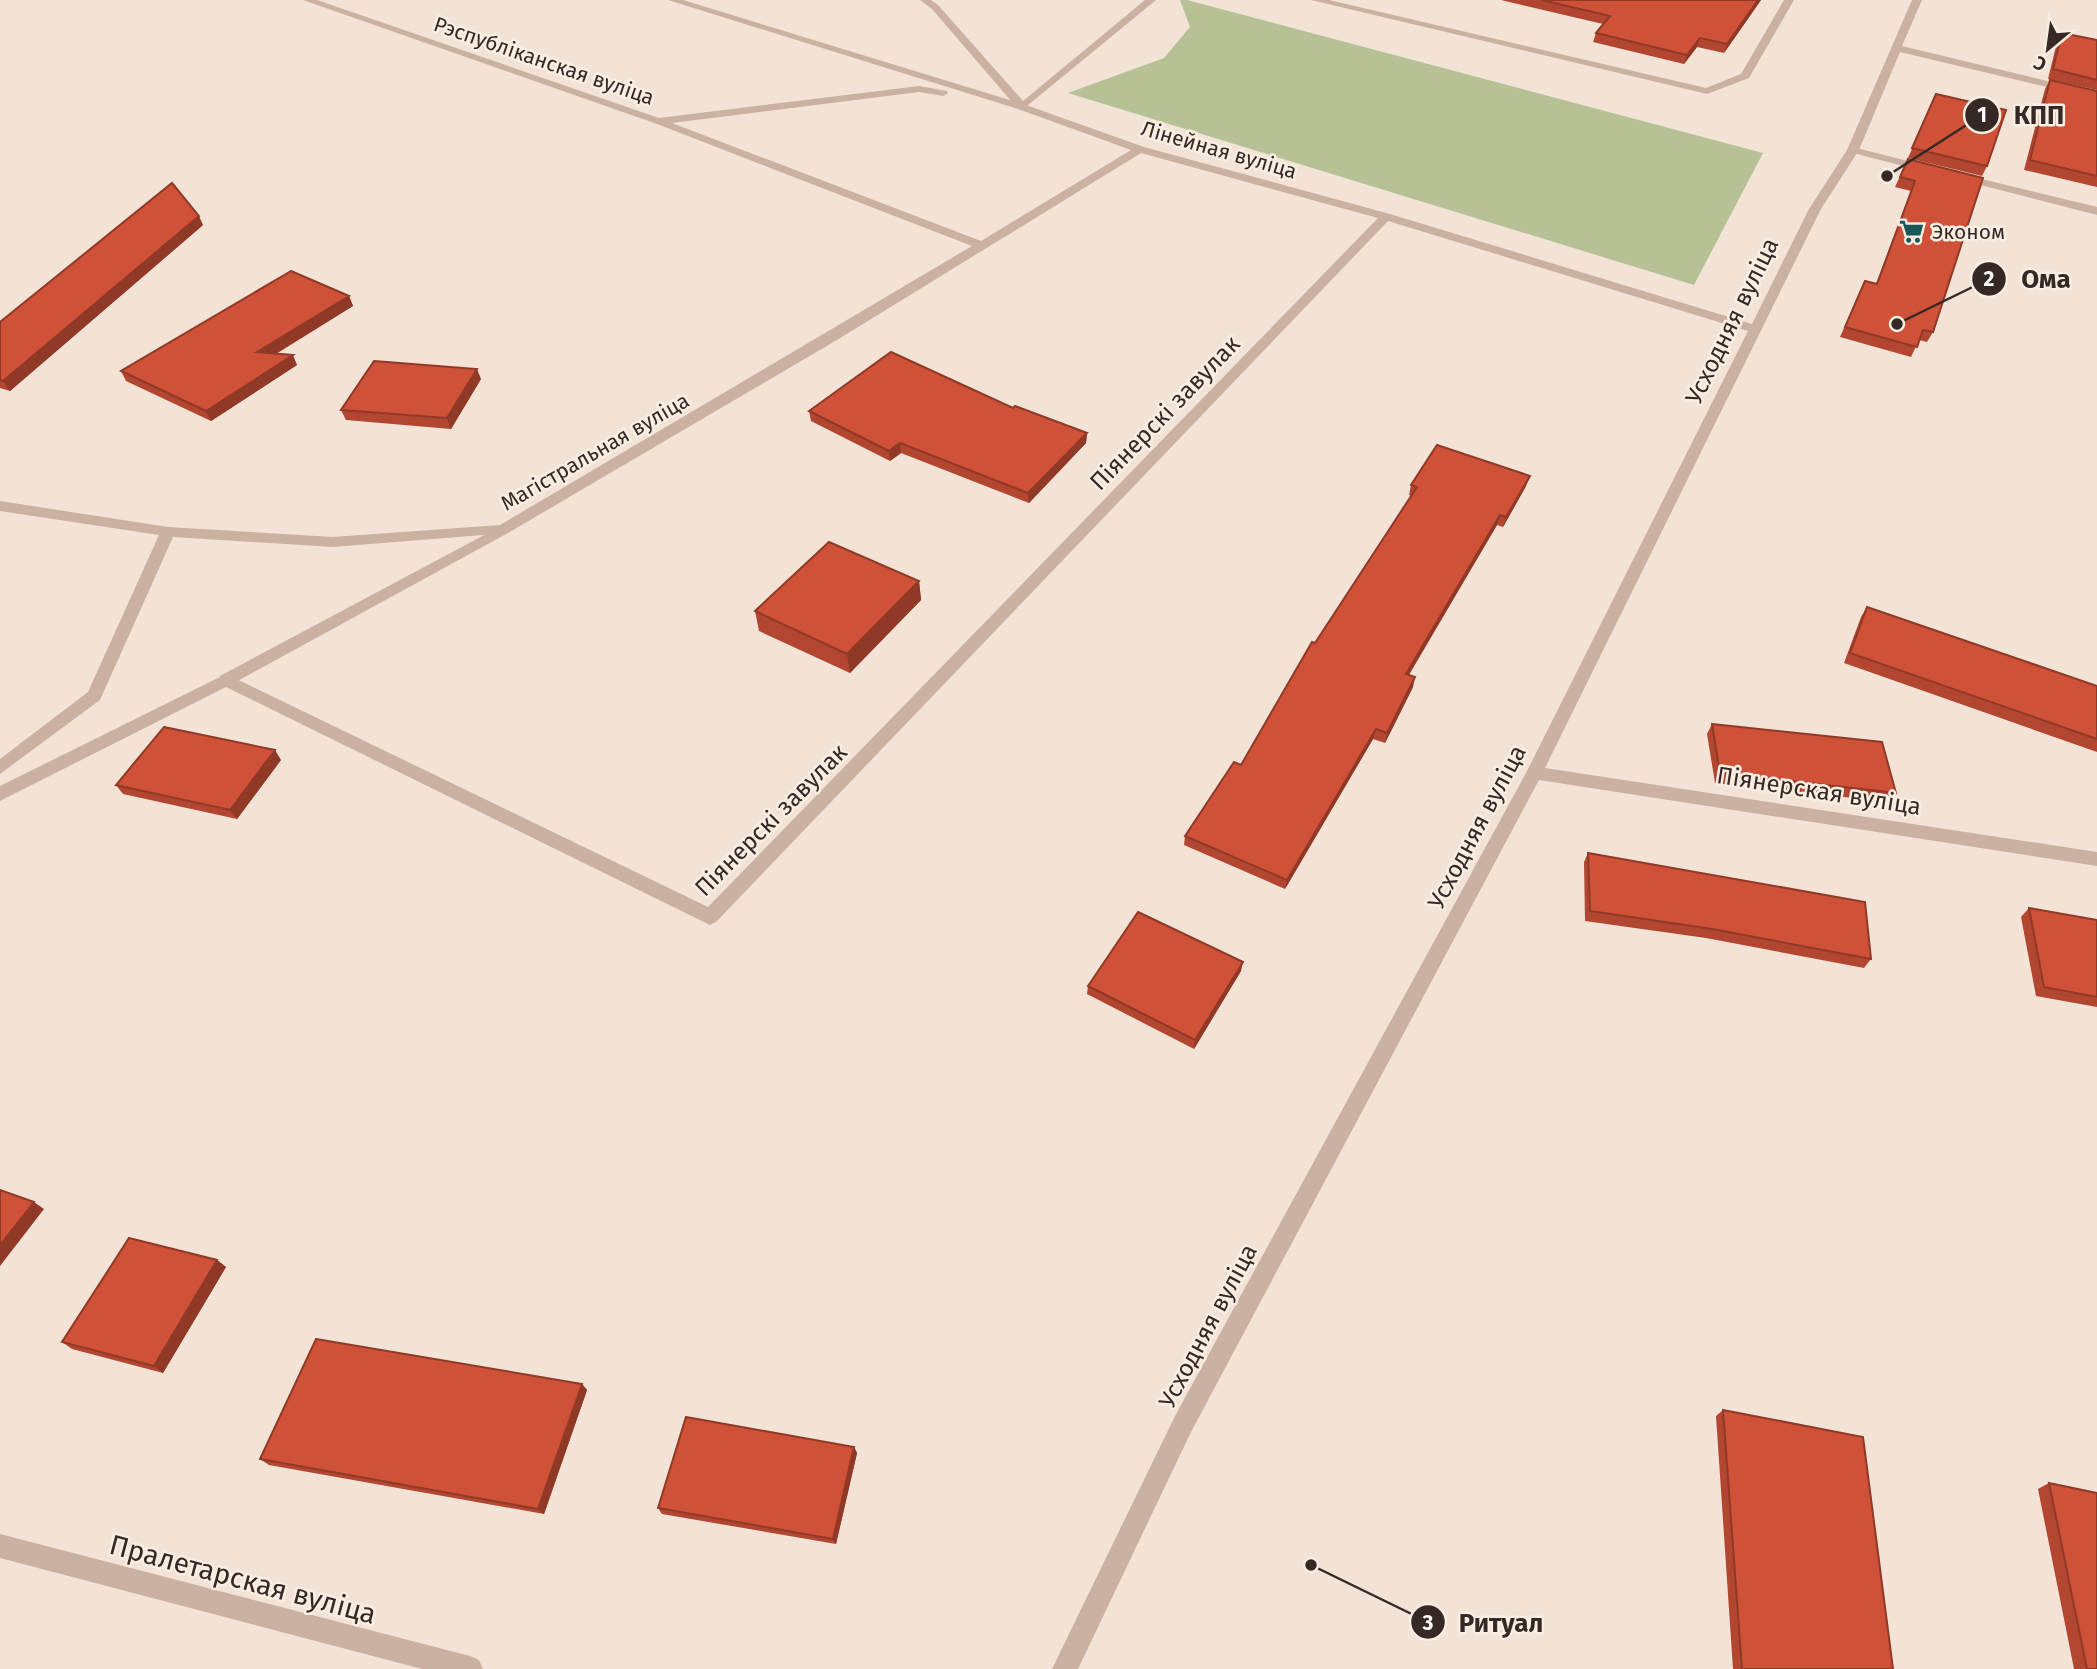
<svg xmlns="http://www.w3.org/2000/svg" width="2097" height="1669" font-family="'Fira Sans',sans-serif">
<rect width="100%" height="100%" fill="#f2e3d6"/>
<path fill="#b6c295" d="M 1180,0 L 1187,0 L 1763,153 L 1694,285 L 1068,93 L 1164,58 L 1190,27 Z"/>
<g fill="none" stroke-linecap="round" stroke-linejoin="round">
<path fill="#cbb1a1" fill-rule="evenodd" d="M 920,0 L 931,0 L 938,5 L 1023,101 L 1145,0 L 1156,0 L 1022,110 L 1018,109 L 932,9 Z
M 1311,0 L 1329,0 L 1706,88 L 1741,74 L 1784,0 L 1794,0 L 1749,78 L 1707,94 Z
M 1853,147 L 1931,167 L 1933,169 L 1927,172 L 1849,152 L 1849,148 Z
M 1961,174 L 2097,207 L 2097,215 L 1957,179 L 1955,177 Z
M 503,525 L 508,527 L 508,533 L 232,684 L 226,686 L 218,680 L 220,676 Z"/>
<path fill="#cbb1a1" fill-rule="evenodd" d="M 303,0 L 317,0 L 659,118 L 919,86 L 947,91 L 948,93 L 943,96 L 919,92 L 672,123 L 981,241 L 1131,150 L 1018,109 L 668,0 L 683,0 L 1026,105 L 1144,147 L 1390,214 L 1752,324 L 1809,209 L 1847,150 L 1912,0 L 1922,0 L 1902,46 L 2097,93 L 2097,99 L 1900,52 L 1859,150 L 1821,209 L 1545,768 L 2097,852 L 2097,866 L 1539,780 L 1191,1432 L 1078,1669 L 1052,1669 L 1175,1416 L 1526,773 L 1748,331 L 1388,221 L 716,922 L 710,925 L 226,687 L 0,801 L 0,786 L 226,674 L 708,907 L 1378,218 L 1141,153 L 837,340 L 508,533 L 333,547 L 173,537 L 100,700 L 0,774 L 0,759 L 88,692 L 159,535 L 0,511 L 0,501 L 168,527 L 333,537 L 500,525 L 972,246 L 657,124 Z
M 0,1534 L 470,1656 L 479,1660 L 483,1669 L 422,1669 L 0,1558 Z"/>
</g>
<path fill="#b24630" d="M 1501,0 L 1761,0 L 1724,53 L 1697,47 L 1684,64 L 1593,42 L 1596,33 L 1603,24 Z
M 2062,33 L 2097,40 L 2097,90 L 2048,79 L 2057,42 Z
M 2050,80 L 2097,91 L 2097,187 L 2024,170 L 2045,89 Z
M 1936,94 L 1987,166 L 1982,176 L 1908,158 Z
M 1908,159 L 1983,178 L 1933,332 L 1927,342 L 1919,340 L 1911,357 L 1840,337 L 1860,291 L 1876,284 L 1911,191 L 1895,187 Z
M 203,225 L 10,391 L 0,388 L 0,322 Z
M 349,296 L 353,306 L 276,354 L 297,365 L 211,421 L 126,381 L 121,371 Z
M 481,379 L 451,429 L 346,420 L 341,410 Z
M 1013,408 L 1087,433 L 1086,443 L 1029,503 L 901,453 L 890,461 L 811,421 L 809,411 Z
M 1411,485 L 1526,486 L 1503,527 L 1497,525 L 1409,675 L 1413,687 L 1385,743 L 1373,739 L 1285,889 L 1184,845 L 1185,836 L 1241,765 L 1315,643 L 1411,496 L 1409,495 Z
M 919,581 L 921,600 L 850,673 L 759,631 L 755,611 Z
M 1867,607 L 2097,686 L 2097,752 L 1844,663 L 1861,617 Z
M 1712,724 L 1896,793 L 1890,802 L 1715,783 L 1707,734 Z
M 281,760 L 237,819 L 123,794 L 116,785 Z
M 1588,853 L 1871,959 L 1864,968 L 1706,938 L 1585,921 L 1584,862 Z
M 2029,908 L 2097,920 L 2097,1007 L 2036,996 L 2021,917 Z
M 1241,971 L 1194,1049 L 1087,994 L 1088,986 Z
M 217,1260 L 226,1267 L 163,1373 L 72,1349 L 62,1342 Z
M 582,1384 L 587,1390 L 544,1514 L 269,1465 L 260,1459 Z
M 1723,1410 L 1893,1669 L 1733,1669 L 1716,1416 Z
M 854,1447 L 857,1453 L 836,1544 L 662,1514 L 658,1508 Z
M 2049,1483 L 2097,1669 L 2074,1669 L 2038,1489 Z"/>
<path fill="#913927" d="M 1758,0 L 1761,0 L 1724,53 L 1727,44 Z
M 1700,38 L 1697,47 L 1684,64 L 1687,55 Z
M 199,216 L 203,225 L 10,391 L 3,381 Z
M 349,296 L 353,306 L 262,362 L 257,352 Z
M 293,355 L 297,365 L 211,421 L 206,411 Z
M 477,369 L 481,379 L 451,429 L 447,418 Z
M 1087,433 L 1086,443 L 1029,503 L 1028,493 Z
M 900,443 L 901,453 L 890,461 L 889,451 Z
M 1530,476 L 1526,486 L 1503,527 L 1506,517 Z
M 1500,515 L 1497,525 L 1403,684 L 1406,674 Z
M 919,581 L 921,600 L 850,673 L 847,654 Z
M 1415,677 L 1413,687 L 1385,743 L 1387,733 Z
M 1376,729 L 1373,739 L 1285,889 L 1287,880 Z
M 275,750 L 281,760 L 237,819 L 230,810 Z
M 1243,962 L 1241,971 L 1194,1049 L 1195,1040 Z
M 34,1202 L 44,1209 L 0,1266 L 0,1245 Z
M 217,1260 L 226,1267 L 163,1373 L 154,1366 Z
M 582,1384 L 587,1390 L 544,1514 L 538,1509 Z
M 854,1447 L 857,1453 L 836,1544 L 833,1539 Z"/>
<path fill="#cf5138" stroke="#913927" stroke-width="2" d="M 1542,0 L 1758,0 L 1727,44 L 1700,38 L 1687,55 L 1596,33 L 1610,16 Z
M 2062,33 L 2097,40 L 2097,80 L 2053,69 Z
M 2050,80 L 2097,91 L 2097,176 L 2030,160 Z
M 1936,94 L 2006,110 L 1987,166 L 1912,148 Z
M 1908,159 L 1983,178 L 1933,332 L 1923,330 L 1917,347 L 1845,327 L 1865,281 L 1877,284 L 1915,181 L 1900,177 Z
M 172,183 L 199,216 L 3,381 L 0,380 L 0,322 Z
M 291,271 L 349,296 L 257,352 L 293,355 L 206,411 L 121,371 Z
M 891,352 L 1013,408 L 1015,406 L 1087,433 L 1028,493 L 900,443 L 889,451 L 809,411 Z
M 374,361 L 477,369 L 447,418 L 341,410 Z
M 1437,445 L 1530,476 L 1506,517 L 1500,515 L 1406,674 L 1415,677 L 1387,733 L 1376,729 L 1287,880 L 1185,836 L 1234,762 L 1241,765 L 1312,642 L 1315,643 L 1417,487 L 1411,485 Z
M 829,542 L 919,581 L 847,654 L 755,611 Z
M 1867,607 L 2097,686 L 2097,739 L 1850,653 Z
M 1712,724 L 1882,742 L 1896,793 L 1720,773 Z
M 164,727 L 275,750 L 230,810 L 116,785 Z
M 1588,853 L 1865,902 L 1871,959 L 1712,929 L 1590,911 Z
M 2029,908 L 2097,920 L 2097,997 L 2044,987 Z
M 1138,912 L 1243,962 L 1195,1040 L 1088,986 Z
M 0,1190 L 34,1202 L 0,1245 Z
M 129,1238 L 217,1260 L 154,1366 L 62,1342 Z
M 316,1339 L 582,1384 L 538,1509 L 260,1459 Z
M 1723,1410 L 1863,1437 L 1893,1669 L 1742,1669 Z
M 686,1417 L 854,1447 L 833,1539 L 658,1508 Z
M 2049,1483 L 2097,1493 L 2097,1669 L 2087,1669 Z"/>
<defs>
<symbol id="supermarket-bare" viewBox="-9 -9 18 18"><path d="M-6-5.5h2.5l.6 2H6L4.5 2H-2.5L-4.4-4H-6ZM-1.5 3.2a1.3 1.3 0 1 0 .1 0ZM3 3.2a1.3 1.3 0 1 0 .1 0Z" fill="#185958" stroke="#faede2" stroke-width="2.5" paint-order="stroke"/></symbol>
</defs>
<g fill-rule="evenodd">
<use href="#supermarket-bare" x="1894" y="214" width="35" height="35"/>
</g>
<g text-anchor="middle" stroke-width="5" stroke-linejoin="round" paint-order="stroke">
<g font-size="21" fill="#352825" stroke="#faede2">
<text transform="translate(544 61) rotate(19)" y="7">Рэспубліканская вуліца</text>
<text transform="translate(1219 150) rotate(16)" y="7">Лінейная вуліца</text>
<text transform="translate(595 452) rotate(-30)" y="7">Магістральная вуліца</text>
</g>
<g font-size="21" fill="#352825" stroke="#faede2" text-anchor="start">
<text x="1932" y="239">Эконом</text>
</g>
<g font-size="24" fill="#352825" stroke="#faede2">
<text transform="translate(1732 321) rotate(-64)" y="8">Усходняя вуліца</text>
<text transform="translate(1165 413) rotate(-46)" y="8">Піянерскі завулак</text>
<text transform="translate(1819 791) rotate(9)" y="8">Піянерская вуліца</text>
<text transform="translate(771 820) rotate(-45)" y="8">Піянерскі завулак</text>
<text transform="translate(1477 827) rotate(-62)" y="8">Усходняя вуліца</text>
<text transform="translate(1208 1326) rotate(-62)" y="8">Усходняя вуліца</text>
</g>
<g font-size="28" fill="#352825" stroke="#faede2">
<text transform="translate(243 1579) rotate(15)" y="10">Пралетарская вуліца</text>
</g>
</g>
<path fill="none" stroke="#352825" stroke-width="2.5" d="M1887 176L1982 115M1897 324L1989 279M1311 1565L1428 1622"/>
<g fill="#352825" stroke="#faede2" stroke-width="2.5">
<circle cx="1887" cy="176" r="7"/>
<circle cx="1897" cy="324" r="7"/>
<circle cx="1311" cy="1565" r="7"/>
<circle cx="1982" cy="115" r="18"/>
<circle cx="1989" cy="279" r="18"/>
<circle cx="1428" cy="1622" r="18"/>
</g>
<g font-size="21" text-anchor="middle" font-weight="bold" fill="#fff">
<text x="1982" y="122">1</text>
<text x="1989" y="286">2</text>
<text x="1428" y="1630">3</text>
</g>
<g font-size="26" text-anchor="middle" font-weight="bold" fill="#352825" stroke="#faede2" stroke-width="5" stroke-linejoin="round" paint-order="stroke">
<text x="2039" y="124">КПП</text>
<text x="2046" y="288">Ома</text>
<text x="1501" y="1632">Ритуал</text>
</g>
<g transform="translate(2048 49) rotate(209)" stroke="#faede2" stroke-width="5" paint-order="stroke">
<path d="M0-5L12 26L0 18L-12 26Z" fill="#352825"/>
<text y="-10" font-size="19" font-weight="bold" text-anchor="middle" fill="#352825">С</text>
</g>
</svg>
